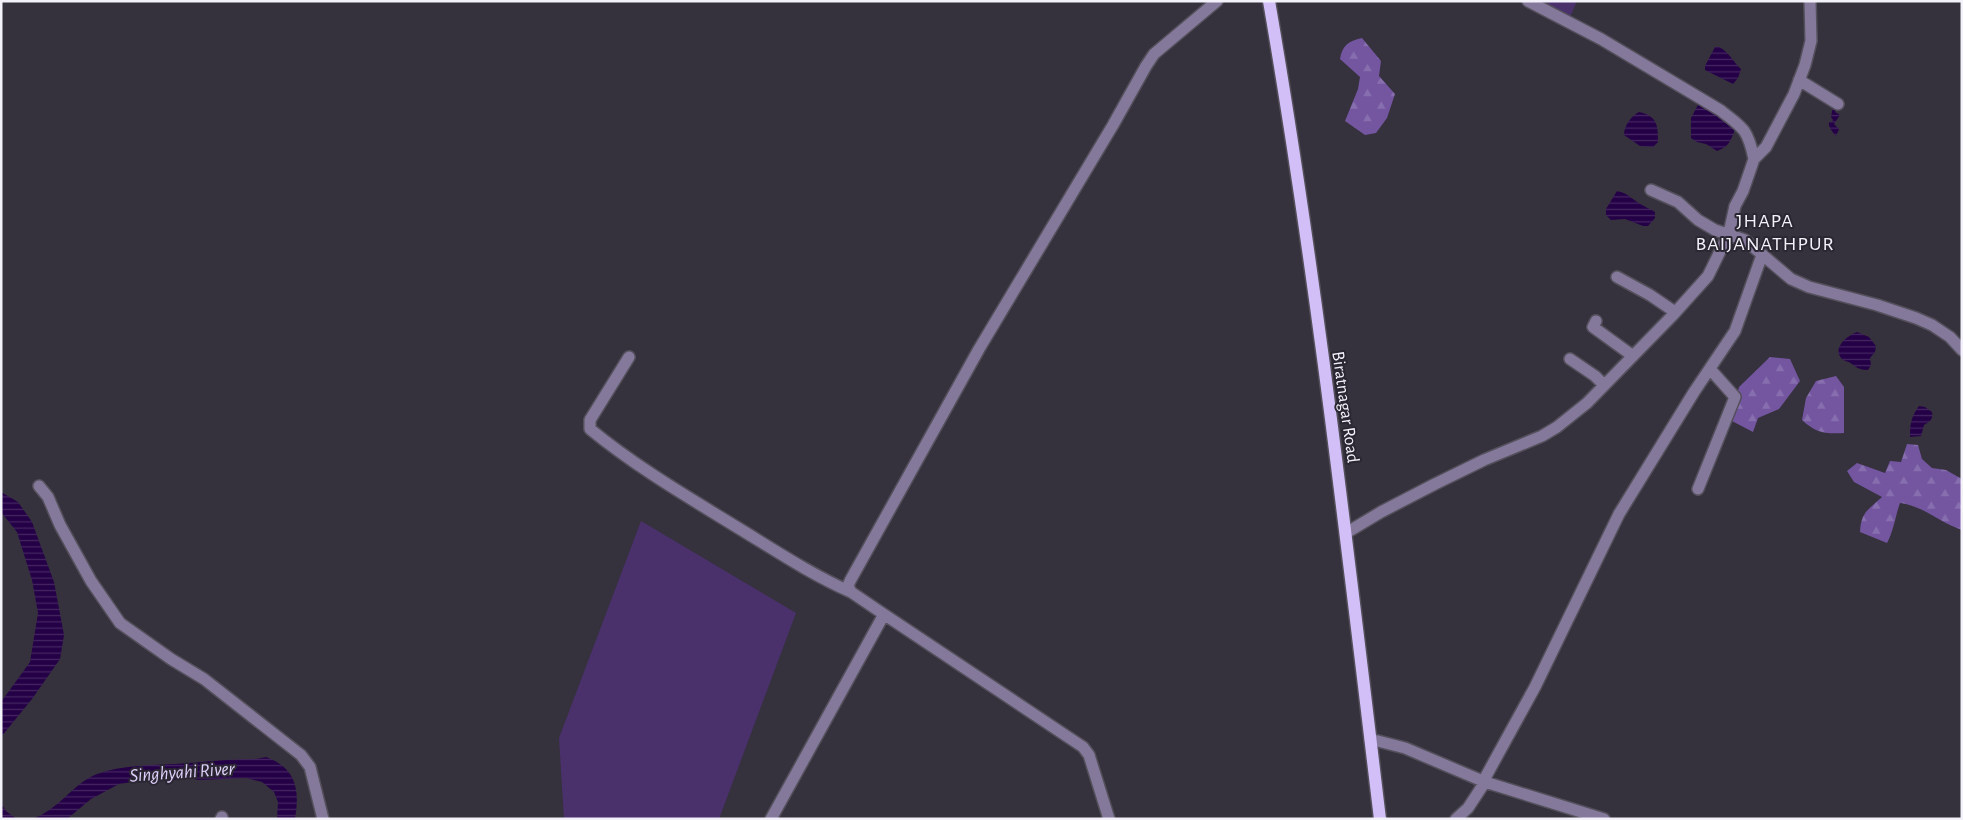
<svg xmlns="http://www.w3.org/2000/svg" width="1963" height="820" font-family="'Alegreya Sans',sans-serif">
<defs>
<pattern id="forest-firs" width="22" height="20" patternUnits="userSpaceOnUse" patternTransform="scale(1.25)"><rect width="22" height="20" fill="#7355a0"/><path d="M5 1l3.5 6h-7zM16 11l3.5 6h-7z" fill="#876eae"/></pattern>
<pattern id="water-rules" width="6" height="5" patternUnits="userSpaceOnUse" patternTransform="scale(1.25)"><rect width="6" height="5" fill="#240046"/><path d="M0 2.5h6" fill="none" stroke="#442661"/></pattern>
</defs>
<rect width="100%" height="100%" fill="#35313d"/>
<path fill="#4a316c" d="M 1542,1 L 1577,1 L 1570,17 Z
M 641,521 L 796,613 L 719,819 L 564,819 L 559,738 Z"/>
<path fill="url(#forest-firs)" d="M 1362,38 L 1381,61 L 1379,76 L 1395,94 L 1387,118 L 1376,133 L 1365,135 L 1345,121 L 1358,89 L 1360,77 L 1340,59 C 1342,46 1348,41 1362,38 Z
M 1770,357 L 1790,359 L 1800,381 L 1779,409 L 1758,418 L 1753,432 L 1730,420 L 1739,387 Z
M 1836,376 L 1844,387 L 1844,433 C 1825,434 1816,433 1802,420 L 1806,398 L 1816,381 Z
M 1907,444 L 1918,445 L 1922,459 L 1932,468 L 1946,470 L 1962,479 L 1962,530 C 1940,523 1924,506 1900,503 C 1895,517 1894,530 1887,543 L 1860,532 C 1861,512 1868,510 1882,497 L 1854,482 L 1847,471 L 1857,463 L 1885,473 L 1890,461 L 1901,462 Z"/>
<path fill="url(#water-rules)" d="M 1715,47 L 1719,47 C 1730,53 1732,61 1741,69 L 1738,78 L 1733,84 L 1705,70 L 1705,66 Z
M 1699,103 L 1715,112 L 1735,129 C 1731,140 1729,147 1717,151 L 1706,144 L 1697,142 L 1691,138 L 1691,118 Z
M 1833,106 L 1836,106 L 1835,112 L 1840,115 L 1834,124 L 1839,129 L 1836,136 C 1833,132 1828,128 1829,122 L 1832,122 L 1833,120 L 1831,117 Z
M 1639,112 C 1657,116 1658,125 1658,142 L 1653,147 L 1640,146 L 1624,135 C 1624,126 1631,116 1639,112 Z
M 1617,191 C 1629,193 1633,201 1644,206 C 1648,209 1651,209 1655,212 L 1655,218 L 1648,226 L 1643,226 L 1625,219 L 1611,220 L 1606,215 L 1606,209 Z
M 1857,332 L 1869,337 L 1876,346 L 1875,352 L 1870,358 L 1871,365 L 1868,370 C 1859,370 1856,367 1849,362 C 1848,362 1843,360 1842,359 C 1831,347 1849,335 1857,332 Z
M 1919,406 L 1925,407 L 1932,412 C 1933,419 1931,421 1924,425 L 1921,436 L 1910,437 C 1910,424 1911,417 1919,406 Z
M 1,492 L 18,502 L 32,522 L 54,582 L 64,635 L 60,659 L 32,699 L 1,737 L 1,702 L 30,662 L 38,613 L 32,580 L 17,532 L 1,512 Z
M 266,757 C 296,768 300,789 295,819 L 277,819 L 278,802 L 274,792 L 262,782 L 246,778 L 198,780 L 186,777 L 178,780 L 159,778 L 119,784 L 91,799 L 67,819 L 32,819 C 59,810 72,784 97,774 C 122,765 151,765 176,764 C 203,762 230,759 256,759 Z
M 1,804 L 7,812 L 17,819 L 1,819 Z"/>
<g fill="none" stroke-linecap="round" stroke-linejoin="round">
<defs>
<path id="minor" d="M 1528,1 L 1601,39 L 1720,110 C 1744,128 1748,130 1754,159
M 1799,80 L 1838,104
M 1651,190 L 1678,202 L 1698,220 L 1715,230 L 1745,240 L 1791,279 L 1809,287 L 1877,305 L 1916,318 L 1932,325 L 1950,337 L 1962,350
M 1617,277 L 1650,295 L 1675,312
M 1596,321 L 1593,327 L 1633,356
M 629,357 L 590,420 L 590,429 C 635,466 686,496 735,526 C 773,549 810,574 851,592
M 1570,359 L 1595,376 L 1604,385
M 39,486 L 48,497 L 60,525 L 91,581 L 120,623 L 171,659 L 204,679 L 301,755 L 310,767 L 323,819
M 1698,489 L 1735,397 L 1710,369
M 1346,533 L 1381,512 L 1435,484 L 1484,460 L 1542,436 L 1557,427 L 1587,403 L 1672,316 L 1708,276 L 1729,233 L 1735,206 L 1743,191 L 1754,159 L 1766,147 L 1794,94 L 1805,65 L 1811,41 L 1810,1
M 882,613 L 1083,747 L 1089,755 L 1109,819
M 1370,739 L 1405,748 L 1485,782 L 1604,819
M 221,819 L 222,817
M 771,819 L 882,618 L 882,613 L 851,592 L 848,586 L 850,581 L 979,349 L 1113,125 L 1146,66 L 1154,54 L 1217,1
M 1456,819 L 1468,808 L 1485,782 L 1485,778 L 1535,687 L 1619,514 L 1694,392 L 1735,331 L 1762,255"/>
<path id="major" d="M 1269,1 C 1316,272 1347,546 1380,819"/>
</defs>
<use href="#minor" stroke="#53505b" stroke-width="14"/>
<use href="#major" stroke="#53505b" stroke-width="15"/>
<use href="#minor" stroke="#84789b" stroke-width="11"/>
<use href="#major" stroke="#d3bff8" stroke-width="12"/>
</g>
<g text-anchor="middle" stroke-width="4" stroke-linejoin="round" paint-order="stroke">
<g font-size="18" fill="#f3f1f9" stroke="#2b2732">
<text transform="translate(1346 407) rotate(82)" y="6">Biratnagar Road</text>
</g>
<g font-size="19" font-style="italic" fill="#e0d1fc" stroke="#2b2732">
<text transform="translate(182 771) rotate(-4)" y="7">Singhyahi River</text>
</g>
<g font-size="20" letter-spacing="1" fill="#f3f1f9" stroke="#2b2732">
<text x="1765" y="227">JHAPA<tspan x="1765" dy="23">BAIJANATHPUR</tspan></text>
</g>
</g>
<rect width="1963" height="820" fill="none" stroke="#f3f1f9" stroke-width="5"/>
</svg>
